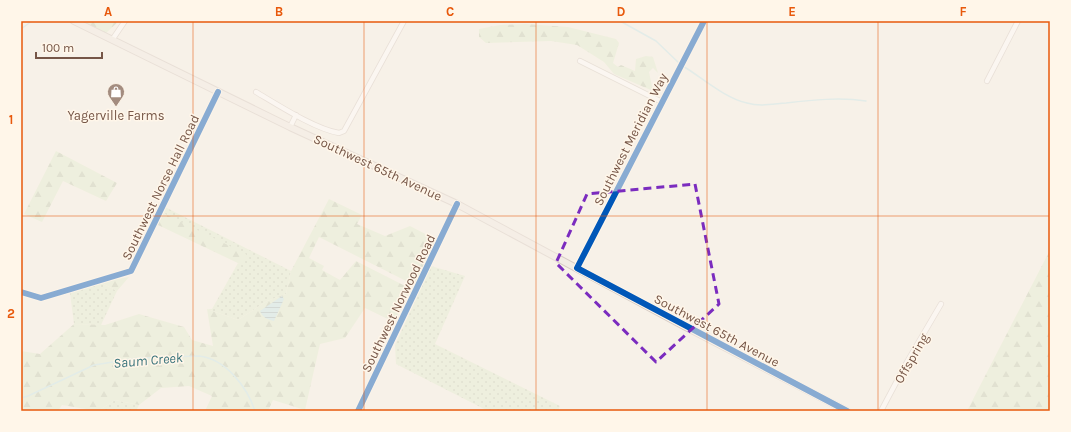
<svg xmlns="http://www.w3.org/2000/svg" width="1071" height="432" font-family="Karla,sans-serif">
<defs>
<pattern id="grass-dots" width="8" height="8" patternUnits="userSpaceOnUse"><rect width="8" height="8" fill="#e3eed2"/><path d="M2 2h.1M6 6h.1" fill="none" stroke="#c6ceb6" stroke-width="1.8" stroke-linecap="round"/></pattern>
<pattern id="forest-firs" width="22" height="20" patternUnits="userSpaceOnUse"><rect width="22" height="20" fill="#e3eed2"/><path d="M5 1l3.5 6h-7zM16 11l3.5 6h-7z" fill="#c6ceb6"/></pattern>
<pattern id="water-rules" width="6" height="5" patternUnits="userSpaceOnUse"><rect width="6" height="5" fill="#c9e6e8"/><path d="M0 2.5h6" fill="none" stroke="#a8bdbe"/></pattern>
</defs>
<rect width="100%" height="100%" fill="#f7f1e8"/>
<path fill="url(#grass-dots)" d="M 165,207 L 291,271 L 286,294 L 267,301 L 238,320 L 207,309 L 212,309 L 238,263 L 242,265 L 163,213 Z
M 431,266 L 465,276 L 435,344 L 560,406 L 558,411 L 488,411 L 396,364 L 395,345 Z
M 100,282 L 117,291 L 101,325 L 74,324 L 70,293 Z
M 115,400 L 139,405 L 136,411 L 98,411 Z"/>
<path fill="url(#forest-firs)" d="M 82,21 L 119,21 L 106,33 Z
M 526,24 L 568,27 L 616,39 L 619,43 L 613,63 L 618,67 L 621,65 L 635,71 L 636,59 L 646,56 L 653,57 L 658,73 L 653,68 L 649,72 L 653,91 L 614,74 L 604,62 L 577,45 L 551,41 L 486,43 L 479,37 L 479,29 L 500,25 Z
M 56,151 L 117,183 L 106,201 L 63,181 L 42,222 L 24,214 Z
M 329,199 L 362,215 L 357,224 L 385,236 L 410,226 L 437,240 L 414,285 L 319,237 L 309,258 L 324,266 L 322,270 L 340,280 L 356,261 L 411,289 L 394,322 L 365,308 L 345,338 L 320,344 L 305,410 L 273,400 L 268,411 L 205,411 L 212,396 L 189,386 L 161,388 L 139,405 L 115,400 L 98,411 L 62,405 L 58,411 L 21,411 L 21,351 L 40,354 L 74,324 L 105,325 L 139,314 L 184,327 L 192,340 L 213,346 L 207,309 L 238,320 L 267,301 L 286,294 L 291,271 Z
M 163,213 L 246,254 L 242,265 L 158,225 Z
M 1050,250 L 1050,411 L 967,411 Z
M 129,277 L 117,291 L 100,282 Z"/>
<path fill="url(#water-rules)" d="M 282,296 L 284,299 L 274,321 C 268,320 262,317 260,311 Z"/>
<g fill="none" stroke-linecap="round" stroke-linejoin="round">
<path stroke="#c9e6e8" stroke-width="1.5" d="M 620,21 L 656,41 L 680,64
M 21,29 L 32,21
M 683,66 C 701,77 726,99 747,103 C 760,107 773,104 786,103 C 812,100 840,97 866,101
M 21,398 L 28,396 L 94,365 L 138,358 L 199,356 C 226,359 247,387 255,411"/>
<defs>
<path id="minor" d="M 112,40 L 125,21
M 580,61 L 662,102
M 987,81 L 1018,21
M 256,92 C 278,105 315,129 339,133 L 344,131 L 404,21
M 290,127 L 296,115
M 577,268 L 704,21
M 21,292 L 41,298 L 131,271 L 218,92
M 358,411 L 457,204
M 881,411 L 907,362 L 941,304"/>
<path id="major" d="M 74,21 L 290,127 L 457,204 L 682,325 L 847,411"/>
</defs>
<use href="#minor" stroke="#d6ccc5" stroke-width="6"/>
<use href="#major" stroke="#d6cbc4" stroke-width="8"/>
<use href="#minor" stroke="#fefdfc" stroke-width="4.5"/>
<use href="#major" stroke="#f2ece4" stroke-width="6"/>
<defs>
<path id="cycleway" d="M 704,21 L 577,268 L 847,411
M 21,292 L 41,298 L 131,271 L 218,92
M 358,411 L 457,204"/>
</defs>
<use href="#cycleway" stroke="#fff6e9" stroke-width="8"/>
<use href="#cycleway" stroke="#0057b8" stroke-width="6"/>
</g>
<path d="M0 0H1071V432H0ZM 695,184 L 719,304 L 656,362 L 556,263 L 587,194 Z" fill="#f7f1e8" fill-opacity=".55" fill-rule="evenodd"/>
<path fill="none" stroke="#7b2cbf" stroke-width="3" stroke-dasharray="8 5" stroke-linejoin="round" d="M 695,184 L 719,304 L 656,362 L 556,263 L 587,194 Z"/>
<path fill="none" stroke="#e8590c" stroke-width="1" stroke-opacity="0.55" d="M 193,21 L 193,411M 364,21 L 364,411M 536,21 L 536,411M 707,21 L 707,411M 878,21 L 878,411M 21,216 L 1050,216"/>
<defs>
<symbol id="shop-pin" viewBox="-11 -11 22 30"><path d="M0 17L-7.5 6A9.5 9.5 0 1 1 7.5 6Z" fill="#a38c7f" stroke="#fff6e9"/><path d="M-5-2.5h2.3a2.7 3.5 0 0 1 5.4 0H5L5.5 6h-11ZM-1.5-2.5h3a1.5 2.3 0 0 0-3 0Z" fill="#fff"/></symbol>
</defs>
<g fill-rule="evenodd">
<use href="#shop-pin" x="106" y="82" width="20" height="27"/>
</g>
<g text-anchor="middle" stroke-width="3" stroke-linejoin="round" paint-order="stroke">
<g font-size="13" fill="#765647" stroke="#fff6e9">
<text x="116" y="120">Yagerville Farms</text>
</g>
<g font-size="13" fill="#765647" stroke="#fff6e9">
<text transform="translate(630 139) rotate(-63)" y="5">Southwest Meridian Way</text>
<text transform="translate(378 167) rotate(25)" y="5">Southwest 65th Avenue</text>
<text transform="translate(160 187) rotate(-64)" y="5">Southwest Norse Hall Road</text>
<text transform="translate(398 303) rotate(-64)" y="5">Southwest Norwood Road</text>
<text transform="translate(717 330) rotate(28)" y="5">Southwest 65th Avenue</text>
<text transform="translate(911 358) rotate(-60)" y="5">Offspring</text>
</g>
<g font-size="14" font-style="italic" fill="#3a747c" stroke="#fff6e9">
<text transform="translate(148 360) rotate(-5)" y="5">Saum Creek</text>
</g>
</g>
<rect width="1071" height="432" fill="none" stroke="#fff6e9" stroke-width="44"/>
<path d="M36 52v6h66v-6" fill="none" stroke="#765647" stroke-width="2"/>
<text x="42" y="52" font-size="12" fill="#765647" stroke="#fff6e9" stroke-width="3" paint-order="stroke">100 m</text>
<rect x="22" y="22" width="1027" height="388" fill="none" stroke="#e8590c" stroke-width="1.5"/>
<g font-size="13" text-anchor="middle" font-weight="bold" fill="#e8590c">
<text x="108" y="16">A</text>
<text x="279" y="16">B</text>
<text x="450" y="16">C</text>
<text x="621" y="16">D</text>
<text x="792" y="16">E</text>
<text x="963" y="16">F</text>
<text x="11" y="124">1</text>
<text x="11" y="318">2</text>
</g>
</svg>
